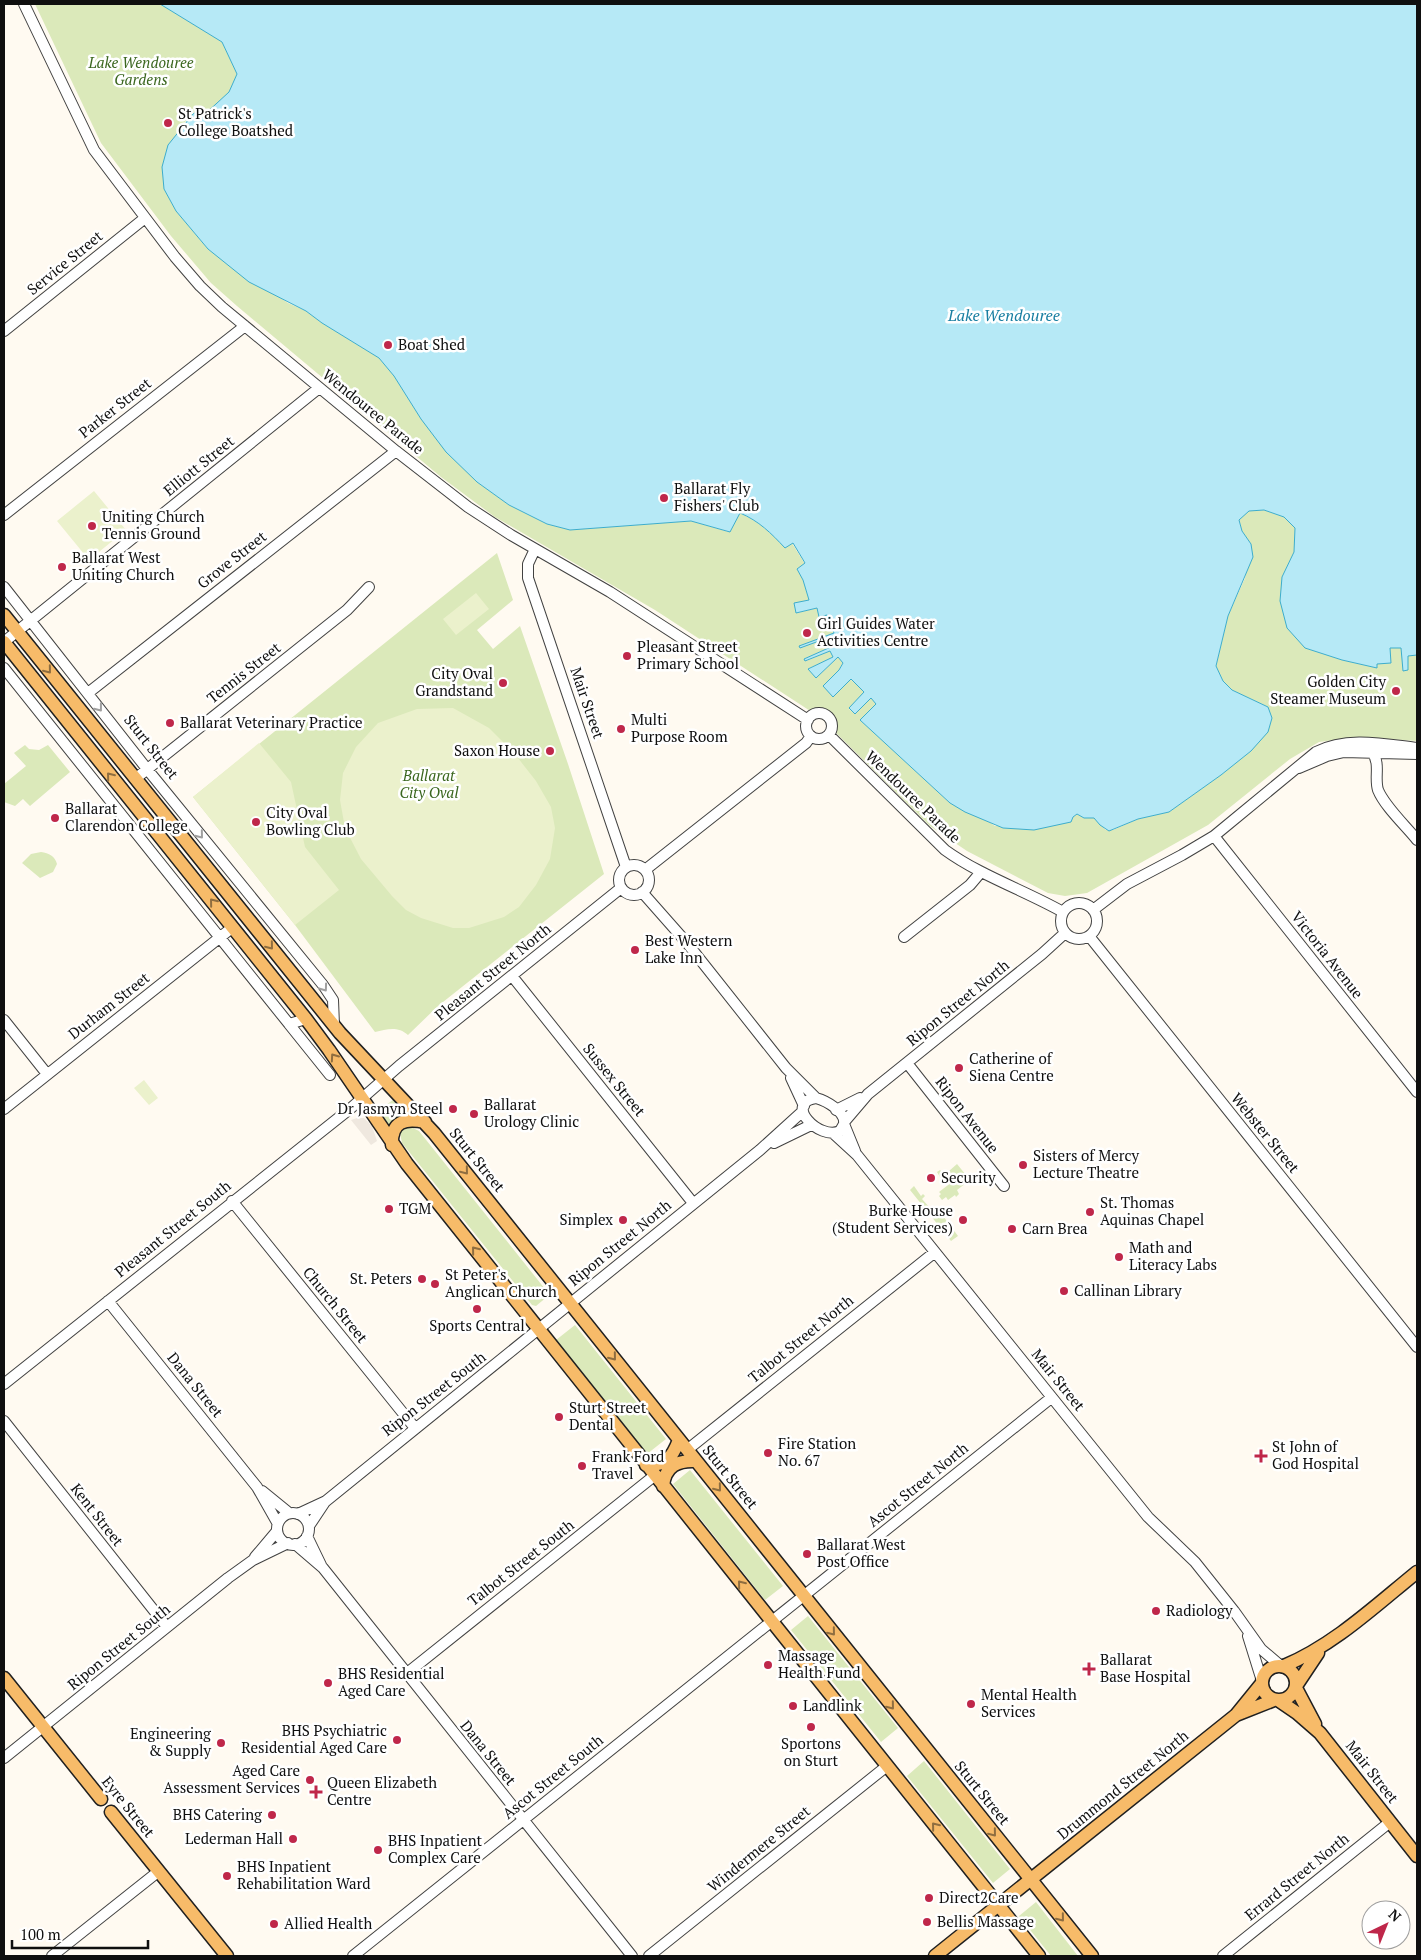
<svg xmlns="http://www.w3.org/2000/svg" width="1421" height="1960" font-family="'PT Serif',serif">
<rect width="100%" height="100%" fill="#fffaf1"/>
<path fill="#dbe9ba" d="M 35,4 L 160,4 L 222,42 L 237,74 L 229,92 L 204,116 L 199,110 C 172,125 170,162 164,189 L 176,211 L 208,249 L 288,303 L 306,311 L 322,323 L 379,358 L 394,376 L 421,419 L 477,482 L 509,505 L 547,524 L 570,530 L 691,521 L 729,532 L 740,513 C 758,521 771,533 785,547 L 792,543 L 805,564 L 797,569 L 803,580 L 809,600 L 797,613 L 817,608 L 827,615 L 834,633 L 800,648 L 829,637 L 833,646 L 804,659 L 806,661 L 830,651 L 833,657 L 808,669 L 816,678 L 838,657 L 843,662 L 839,670 L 823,686 L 833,696 L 850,679 L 865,692 L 849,709 L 855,714 L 871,698 L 876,704 L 860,720 L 950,803 C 965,812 982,816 995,826 L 1070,822 L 1073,817 L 1077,814 L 1084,818 L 1094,818 L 1106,830 L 1113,830 L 1138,819 L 1169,812 L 1221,775 L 1251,751 L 1268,707 L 1232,690 L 1223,681 L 1216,666 L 1228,616 L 1245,578 L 1251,544 L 1242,531 L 1239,519 L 1249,511 L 1264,510 L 1284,517 L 1295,528 L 1294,552 L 1282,577 L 1305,648 L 1342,660 L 1377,668 L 1377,664 L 1390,648 L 1402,647 L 1403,670 L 1408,670 L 1407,656 L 1417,655 L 1417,741 L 1357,737 L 1319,742 L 1290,759 L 1208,825 L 1087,893 L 1065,896 L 1048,893 L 967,851 L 930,826 L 821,718 L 655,610 L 495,517 L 441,477 L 237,306 L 211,283 L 171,236 L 101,143 Z
M 497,553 L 513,600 L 477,630 L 493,649 L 520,626 L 568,764 L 604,874 L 438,1006 L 408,1035 C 398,1026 387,1029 375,1032 L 295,925 L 193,797 Z
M 25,745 L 29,749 L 39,750 L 48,745 L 70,772 L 30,806 L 23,799 L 15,806 L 4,802 L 4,784 L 26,766 L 14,753 Z
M 41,852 C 49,853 55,856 57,864 L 53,872 L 40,878 L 22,863 L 31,854 Z
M 394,1099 L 411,1115 L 390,1131 L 377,1112 Z
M 409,1126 L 419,1131 L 549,1294 L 548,1296 L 536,1306 L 532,1305 L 402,1143 L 400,1133 L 404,1128 Z
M 957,1164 L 970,1180 L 957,1190 L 959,1194 L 956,1197 L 955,1195 L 948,1200 L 946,1197 L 942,1200 L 939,1196 L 941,1194 L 939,1192 L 952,1182 L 949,1179 L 943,1182 L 937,1172 L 940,1170 L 942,1172 L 946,1171 L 949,1173 L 949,1171 Z
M 914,1186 L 921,1196 L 923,1194 L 925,1196 L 922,1199 L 930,1208 L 932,1207 L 940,1217 L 943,1216 L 958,1236 L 951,1241 L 910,1190 Z
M 575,1325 L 666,1439 L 647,1454 L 556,1340 Z
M 690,1470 L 783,1586 L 765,1600 L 673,1484 Z
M 808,1616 L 898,1728 L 881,1742 L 791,1630 Z
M 924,1761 L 1010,1869 L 993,1883 L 907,1776 Z
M 1036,1902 L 1078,1956 L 1051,1956 L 1019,1916 Z"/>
<path fill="#ebf1cc" d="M 94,491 L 126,530 L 89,560 L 57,521 Z
M 476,593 L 489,609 L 456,635 L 443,619 Z
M 453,708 L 489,728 L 514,753 L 536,781 L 551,807 L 555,828 L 550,859 L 536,885 L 519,907 L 504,917 L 469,928 L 453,928 L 421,918 L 406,910 L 392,896 L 361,859 L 345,828 L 340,800 L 343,773 L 356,747 L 378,723 L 417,709 Z
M 259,743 L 291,782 L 305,847 L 339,890 L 295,925 L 193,797 Z
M 144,1080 L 158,1098 L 149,1105 L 134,1088 Z"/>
<path fill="#efe8df" d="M 357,1118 L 364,1118 L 372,1126 L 377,1141 L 371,1145 L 351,1120 Z"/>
<path fill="#b6e9f6" stroke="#3dadcc" d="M 160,4 L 1417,4 L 1417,655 L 1408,656 L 1408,670 L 1403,671 L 1401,648 L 1390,648 L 1391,663 L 1377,664 L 1377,668 L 1342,660 L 1305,648 L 1287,628 L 1280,601 L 1282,577 L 1294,552 L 1295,528 L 1284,517 L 1264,510 L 1249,511 L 1239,520 L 1242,531 L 1251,544 L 1253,557 L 1228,616 L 1216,666 L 1223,681 L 1232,690 L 1268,707 L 1272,718 L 1268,732 L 1251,751 L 1221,775 L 1169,812 L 1138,819 L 1109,831 L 1100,825 L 1094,818 L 1084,818 L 1077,814 L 1073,817 L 1071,822 L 1034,830 L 1003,828 L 965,812 L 950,803 L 860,720 L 876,704 L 871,698 L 855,714 L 849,708 L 864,692 L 851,679 L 833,697 L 823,686 L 839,670 L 843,663 L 838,657 L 816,678 L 808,669 L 833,657 L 830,651 L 805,661 L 804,659 L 833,646 L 830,637 L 800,648 L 799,646 L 834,633 L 827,615 L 819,617 L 817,608 L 796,613 L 794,603 L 809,600 L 803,580 L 797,569 L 805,563 L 793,543 L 785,548 C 771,533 759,521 740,513 L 730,532 L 691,521 L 570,530 L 547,524 L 509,505 L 477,482 L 446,452 L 421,419 L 394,376 L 379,358 L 322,323 L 306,311 L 249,282 L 208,249 L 176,211 L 164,189 L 162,167 L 168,145 L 193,114 L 199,110 L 204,115 L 229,92 L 237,74 L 222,42 Z"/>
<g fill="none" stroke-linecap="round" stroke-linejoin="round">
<defs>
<path id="minor" d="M 24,4 L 94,150 L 175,257 L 200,286 L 222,307 L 396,451 L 468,507 L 511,535 L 610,592 L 808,720
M 4,331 L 145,218
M 4,515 L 245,326
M 535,549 L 528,564 L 528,578 L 626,867
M 4,587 L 147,769 L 323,985 L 333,1000 L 334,1025
M 4,642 L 319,388
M 4,668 L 289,1024 L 306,1019
M 88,693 L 396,451
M806 726a13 13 0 1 1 26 0a13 13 0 1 1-26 0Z
M 829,735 L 945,850 C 981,876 1024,890 1063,912
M 1372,752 C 1381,764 1374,777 1378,790 C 1385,807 1406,826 1417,840
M 1299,768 L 1327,756 L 1344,752 L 1417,754
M 135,779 L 347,610 L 369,587
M 1214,836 L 1417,1092
M619 880a15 15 0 1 1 30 0a15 15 0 1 1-30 0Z
M 645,870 L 806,743 L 811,736
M 642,892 L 687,943 L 786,1068 L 816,1098
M1061 921a18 18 0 1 1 36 0a18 18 0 1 1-36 0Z
M 1093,910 L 1127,884 L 1182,855 L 1214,836 L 1316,752 C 1347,736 1384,744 1417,748
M 1089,936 L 1417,1347
M 904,937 L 970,885 L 981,872
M 512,976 L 693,1203
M 4,1020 L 47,1074
M 289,1024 L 330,1075
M 907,1063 L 1004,1186
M 791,1078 L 804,1106
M 816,1098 C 827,1101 846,1112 844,1124 L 840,1131 C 819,1141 783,1103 816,1098 Z
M 4,1109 L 233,927
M 836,1110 L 860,1098
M 845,1121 L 868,1094 L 1042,954 L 1065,933
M 844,1124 L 855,1151
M 833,1133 L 857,1155 L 1148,1517 L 1195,1562 L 1234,1611 L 1261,1649 L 1281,1666
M 774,1143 L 811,1125
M 232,1201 L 415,1428
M 108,1301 L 257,1487 L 278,1524
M 4,1384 L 351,1108 L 399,1066 L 621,888
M 4,1421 L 167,1627
M 687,1450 L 935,1252
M 262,1491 L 289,1513
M277 1529a16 16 0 1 1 32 0a16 16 0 1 1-32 0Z
M 298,1514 L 326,1501 L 760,1150 L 803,1111
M 309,1526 L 325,1502
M 307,1536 L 321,1565
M 295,1544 L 323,1568 L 632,1956
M 255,1557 L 277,1531
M 1248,1636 L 1262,1681
M 406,1674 L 654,1476
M 4,1758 L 228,1578 L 253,1560 L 288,1543
M 52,1956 L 159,1871
M 353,1956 L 1051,1398
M 649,1956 L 887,1766
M 1223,1956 L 1390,1822"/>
<path id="major" d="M 4,615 L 340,1033 L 434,1133 L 1092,1956
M 4,642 L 306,1019 L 329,1050 L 407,1164 L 1039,1956
M 392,1145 C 391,1121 405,1118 425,1122
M 646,1465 C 666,1466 672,1458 679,1440
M 663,1486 C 665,1466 678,1460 696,1461
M1262 1683a17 17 0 1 1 34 0a17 17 0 1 1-34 0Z
M 1284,1666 C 1334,1645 1375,1606 1417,1572
M 4,1678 L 101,1799
M 1296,1686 L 1318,1653
M 1296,1688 L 1315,1724
M 1278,1700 L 1297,1713 L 1320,1733 L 1417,1856
M 1236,1715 L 1274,1700
M 111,1812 L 227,1956
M 935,1956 L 1236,1715 L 1262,1683"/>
</defs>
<use href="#minor" stroke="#424242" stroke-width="12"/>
<use href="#major" stroke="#202020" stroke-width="15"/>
<use href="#minor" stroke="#fff" stroke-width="10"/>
<use href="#major" stroke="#f7bb69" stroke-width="12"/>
</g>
<defs><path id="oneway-chevron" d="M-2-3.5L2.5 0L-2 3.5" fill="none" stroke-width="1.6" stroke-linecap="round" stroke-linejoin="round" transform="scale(1.25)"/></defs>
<g stroke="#8f6e40">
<use href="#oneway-chevron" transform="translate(48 670) rotate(51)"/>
<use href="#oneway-chevron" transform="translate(110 776) rotate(-129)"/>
<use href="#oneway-chevron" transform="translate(213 902) rotate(-129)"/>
<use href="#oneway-chevron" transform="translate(270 946) rotate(51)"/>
<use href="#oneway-chevron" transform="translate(334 1057) rotate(-125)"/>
<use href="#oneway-chevron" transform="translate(465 1171) rotate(51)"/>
<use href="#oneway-chevron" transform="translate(475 1250) rotate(-129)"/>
<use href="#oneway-chevron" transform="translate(613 1357) rotate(51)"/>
<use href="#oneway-chevron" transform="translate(718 1488) rotate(51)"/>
<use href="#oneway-chevron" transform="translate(741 1584) rotate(-129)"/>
<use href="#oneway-chevron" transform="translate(832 1632) rotate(51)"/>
<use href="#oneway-chevron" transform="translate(891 1706) rotate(51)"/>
<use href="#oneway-chevron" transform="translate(935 1826) rotate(-129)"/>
<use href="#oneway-chevron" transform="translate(993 1833) rotate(51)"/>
<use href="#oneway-chevron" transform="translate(1061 1918) rotate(51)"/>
</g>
<g stroke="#9f9f9f">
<use href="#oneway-chevron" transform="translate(99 708) rotate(52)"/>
<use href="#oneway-chevron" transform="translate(200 835) rotate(51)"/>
<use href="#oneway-chevron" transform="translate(324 988) rotate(54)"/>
</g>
<g fill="#bf274a" stroke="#fff" stroke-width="2">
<circle cx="168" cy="123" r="5"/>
<circle cx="388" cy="345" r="5"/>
<circle cx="664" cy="498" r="5"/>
<circle cx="92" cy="526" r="5"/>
<circle cx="62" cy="567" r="5"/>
<circle cx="807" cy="633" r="5"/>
<circle cx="627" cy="656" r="5"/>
<circle cx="503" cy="683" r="5"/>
<circle cx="1396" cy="691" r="5"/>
<circle cx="170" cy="723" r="5"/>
<circle cx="621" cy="729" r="5"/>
<circle cx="550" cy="751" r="5"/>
<circle cx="55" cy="818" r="5"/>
<circle cx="256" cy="822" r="5"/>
<circle cx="635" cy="950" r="5"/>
<circle cx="959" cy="1068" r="5"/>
<circle cx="453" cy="1109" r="5"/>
<circle cx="474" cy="1114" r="5"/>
<circle cx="1023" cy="1165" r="5"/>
<circle cx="931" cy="1178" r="5"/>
<circle cx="389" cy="1209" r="5"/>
<circle cx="1090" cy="1212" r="5"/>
<circle cx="623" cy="1220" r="5"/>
<circle cx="963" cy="1220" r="5"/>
<circle cx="1012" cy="1229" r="5"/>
<circle cx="1119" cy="1257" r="5"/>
<circle cx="422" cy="1279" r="5"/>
<circle cx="435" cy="1284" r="5"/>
<circle cx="1064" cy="1291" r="5"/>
<circle cx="477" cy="1309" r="5"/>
<circle cx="559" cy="1417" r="5"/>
<circle cx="768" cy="1453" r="5"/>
<path d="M1258.5 1448.5h5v5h5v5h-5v5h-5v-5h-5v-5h5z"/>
<circle cx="582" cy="1466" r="5"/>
<circle cx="807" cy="1554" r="5"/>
<circle cx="1156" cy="1611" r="5"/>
<circle cx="768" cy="1665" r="5"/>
<path d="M1086.5 1661.5h5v5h5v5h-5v5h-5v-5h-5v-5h5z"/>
<circle cx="328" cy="1683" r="5"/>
<circle cx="971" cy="1704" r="5"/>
<circle cx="793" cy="1706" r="5"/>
<circle cx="811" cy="1727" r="5"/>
<circle cx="397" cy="1740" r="5"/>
<circle cx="221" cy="1743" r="5"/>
<circle cx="310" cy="1780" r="5"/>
<path d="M313.5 1784.5h5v5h5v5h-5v5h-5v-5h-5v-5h5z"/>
<circle cx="272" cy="1815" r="5"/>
<circle cx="293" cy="1839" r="5"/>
<circle cx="378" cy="1850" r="5"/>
<circle cx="227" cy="1876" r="5"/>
<circle cx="929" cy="1898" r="5"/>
<circle cx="927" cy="1922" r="5"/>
<circle cx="274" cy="1924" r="5"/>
</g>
<g text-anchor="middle" stroke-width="5" stroke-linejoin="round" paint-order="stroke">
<g font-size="15" font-style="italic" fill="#3b671f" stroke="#fff">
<text x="141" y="68">Lake Wendouree<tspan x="141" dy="17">Gardens</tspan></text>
<text x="429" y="781">Ballarat<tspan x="429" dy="17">City Oval</tspan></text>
</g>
<g font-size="15" fill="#0f0f0f" stroke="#fff" text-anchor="start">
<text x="178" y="119">St Patrick's<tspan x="178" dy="17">College Boatshed</tspan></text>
<text x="398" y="350">Boat Shed</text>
<text x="674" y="494">Ballarat Fly<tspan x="674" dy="17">Fishers' Club</tspan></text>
<text x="102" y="522">Uniting Church<tspan x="102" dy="17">Tennis Ground</tspan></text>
<text x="72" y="563">Ballarat West<tspan x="72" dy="17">Uniting Church</tspan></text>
<text x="817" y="629">Girl Guides Water<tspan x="817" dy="17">Activities Centre</tspan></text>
<text x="637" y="652">Pleasant Street<tspan x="637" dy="17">Primary School</tspan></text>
<text x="493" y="679" text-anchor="end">City Oval<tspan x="493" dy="17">Grandstand</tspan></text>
<text x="1386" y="687" text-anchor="end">Golden City<tspan x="1386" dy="17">Steamer Museum</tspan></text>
<text x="631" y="725">Multi<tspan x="631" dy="17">Purpose Room</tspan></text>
<text x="180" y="728">Ballarat Veterinary Practice</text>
<text x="540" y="756" text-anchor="end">Saxon House</text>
<text x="65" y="814">Ballarat<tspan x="65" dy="17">Clarendon College</tspan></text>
<text x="266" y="818">City Oval<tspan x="266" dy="17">Bowling Club</tspan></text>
<text x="645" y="946">Best Western<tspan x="645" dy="17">Lake Inn</tspan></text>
<text x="969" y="1064">Catherine of<tspan x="969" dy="17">Siena Centre</tspan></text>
<text x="484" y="1110">Ballarat<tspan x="484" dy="17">Urology Clinic</tspan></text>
<text x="443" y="1114" text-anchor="end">Dr Jasmyn Steel</text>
<text x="1033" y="1161">Sisters of Mercy<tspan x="1033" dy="17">Lecture Theatre</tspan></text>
<text x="941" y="1183">Security</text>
<text x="1100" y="1208">St. Thomas<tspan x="1100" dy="17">Aquinas Chapel</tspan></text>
<text x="399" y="1214">TGM</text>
<text x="953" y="1216" text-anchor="end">Burke House<tspan x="953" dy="17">(Student Services)</tspan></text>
<text x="613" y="1225" text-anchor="end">Simplex</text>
<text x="1022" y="1234">Carn Brea</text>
<text x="1129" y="1253">Math and<tspan x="1129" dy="17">Literacy Labs</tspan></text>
<text x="445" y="1280">St Peter's<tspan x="445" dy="17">Anglican Church</tspan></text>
<text x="412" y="1284" text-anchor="end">St. Peters</text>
<text x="1074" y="1296">Callinan Library</text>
<text x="477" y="1331" text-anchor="middle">Sports Central</text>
<text x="569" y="1413">Sturt Street<tspan x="569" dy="17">Dental</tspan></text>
<text x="778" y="1449">Fire Station<tspan x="778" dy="17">No. 67</tspan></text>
<text x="1272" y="1452">St John of<tspan x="1272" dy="17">God Hospital</tspan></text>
<text x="592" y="1462">Frank Ford<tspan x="592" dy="17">Travel</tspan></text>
<text x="817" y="1550">Ballarat West<tspan x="817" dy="17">Post Office</tspan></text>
<text x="1166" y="1616">Radiology</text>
<text x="778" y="1661">Massage<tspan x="778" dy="17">Health Fund</tspan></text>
<text x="1100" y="1665">Ballarat<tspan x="1100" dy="17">Base Hospital</tspan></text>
<text x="338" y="1679">BHS Residential<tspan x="338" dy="17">Aged Care</tspan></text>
<text x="981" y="1700">Mental Health<tspan x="981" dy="17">Services</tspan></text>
<text x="803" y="1711">Landlink</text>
<text x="387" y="1736" text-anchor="end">BHS Psychiatric<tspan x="387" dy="17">Residential Aged Care</tspan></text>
<text x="211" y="1739" text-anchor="end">Engineering<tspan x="211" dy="17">&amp; Supply</tspan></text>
<text x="811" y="1749" text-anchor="middle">Sportons<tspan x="811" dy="17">on Sturt</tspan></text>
<text x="300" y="1776" text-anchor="end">Aged Care<tspan x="300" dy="17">Assessment Services</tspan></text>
<text x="327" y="1788">Queen Elizabeth<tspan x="327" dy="17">Centre</tspan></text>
<text x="262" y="1820" text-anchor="end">BHS Catering</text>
<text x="283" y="1844" text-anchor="end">Lederman Hall</text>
<text x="388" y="1846">BHS Inpatient<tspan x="388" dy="17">Complex Care</tspan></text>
<text x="237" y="1872">BHS Inpatient<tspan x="237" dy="17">Rehabilitation Ward</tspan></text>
<text x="939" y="1903">Direct2Care</text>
<text x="937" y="1927">Bellis Massage</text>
<text x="284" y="1929">Allied Health</text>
</g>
<g font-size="15" fill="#0f0f0f" stroke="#fff">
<text transform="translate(65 263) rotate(-39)" y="5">Service Street</text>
<text transform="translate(115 408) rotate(-38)" y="5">Parker Street</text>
<text transform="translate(373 412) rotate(39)" y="5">Wendouree Parade</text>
<text transform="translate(199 466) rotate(-39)" y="5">Elliott Street</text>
<text transform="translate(232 560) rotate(-38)" y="5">Grove Street</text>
<text transform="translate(244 673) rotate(-38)" y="5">Tennis Street</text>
<text transform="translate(587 703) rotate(71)" y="5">Mair Street</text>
<text transform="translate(151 747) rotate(52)" y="5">Sturt Street</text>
<text transform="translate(913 797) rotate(44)" y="5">Wendouree Parade</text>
<text transform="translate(1327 955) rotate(52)" y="5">Victoria Avenue</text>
<text transform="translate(493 972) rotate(-39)" y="5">Pleasant Street North</text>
<text transform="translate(958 1003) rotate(-39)" y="5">Ripon Street North</text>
<text transform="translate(109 1006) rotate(-38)" y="5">Durham Street</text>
<text transform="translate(614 1080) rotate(51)" y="5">Sussex Street</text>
<text transform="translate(967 1115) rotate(52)" y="5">Ripon Avenue</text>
<text transform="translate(1265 1133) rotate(51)" y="5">Webster Street</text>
<text transform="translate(477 1160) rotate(51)" y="5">Sturt Street</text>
<text transform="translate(173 1229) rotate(-39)" y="5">Pleasant Street South</text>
<text transform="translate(620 1243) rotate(-39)" y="5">Ripon Street North</text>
<text transform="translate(335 1305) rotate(51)" y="5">Church Street</text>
<text transform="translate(801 1339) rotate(-39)" y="5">Talbot Street North</text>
<text transform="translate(1058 1380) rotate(51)" y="5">Mair Street</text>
<text transform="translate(195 1385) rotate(51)" y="5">Dana Street</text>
<text transform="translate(434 1394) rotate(-38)" y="5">Ripon Street South</text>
<text transform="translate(730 1477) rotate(51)" y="5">Sturt Street</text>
<text transform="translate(918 1485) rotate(-39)" y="5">Ascot Street North</text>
<text transform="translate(97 1515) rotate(52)" y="5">Kent Street</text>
<text transform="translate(521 1563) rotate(-38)" y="5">Talbot Street South</text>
<text transform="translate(119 1647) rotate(-39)" y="5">Ripon Street South</text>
<text transform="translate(488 1753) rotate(51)" y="5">Dana Street</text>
<text transform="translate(1372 1772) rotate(52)" y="5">Mair Street</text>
<text transform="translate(553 1777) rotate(-39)" y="5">Ascot Street South</text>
<text transform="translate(1123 1785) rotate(-39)" y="5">Drummond Street North</text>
<text transform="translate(982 1793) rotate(51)" y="5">Sturt Street</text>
<text transform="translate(128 1807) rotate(51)" y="5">Eyre Street</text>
<text transform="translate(759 1849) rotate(-39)" y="5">Windermere Street</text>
<text transform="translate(1297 1877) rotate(-39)" y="5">Errard Street North</text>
</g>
<g font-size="16" font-style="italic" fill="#187ea1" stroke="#fff">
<text x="1004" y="321">Lake Wendouree</text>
</g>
</g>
<rect width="1421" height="1960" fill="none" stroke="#0f0f0f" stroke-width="10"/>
<g transform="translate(1386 1925) rotate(43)"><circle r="24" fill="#ffffff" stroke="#9f9f9f"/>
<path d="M0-4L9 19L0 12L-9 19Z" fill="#bf274a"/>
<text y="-8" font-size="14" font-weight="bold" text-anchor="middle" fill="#0f0f0f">N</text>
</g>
<path d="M12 1940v8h136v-8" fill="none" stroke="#0f0f0f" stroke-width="2.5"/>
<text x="20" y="1940" font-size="15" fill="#0f0f0f" stroke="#ffffff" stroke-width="4" paint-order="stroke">100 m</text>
</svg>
